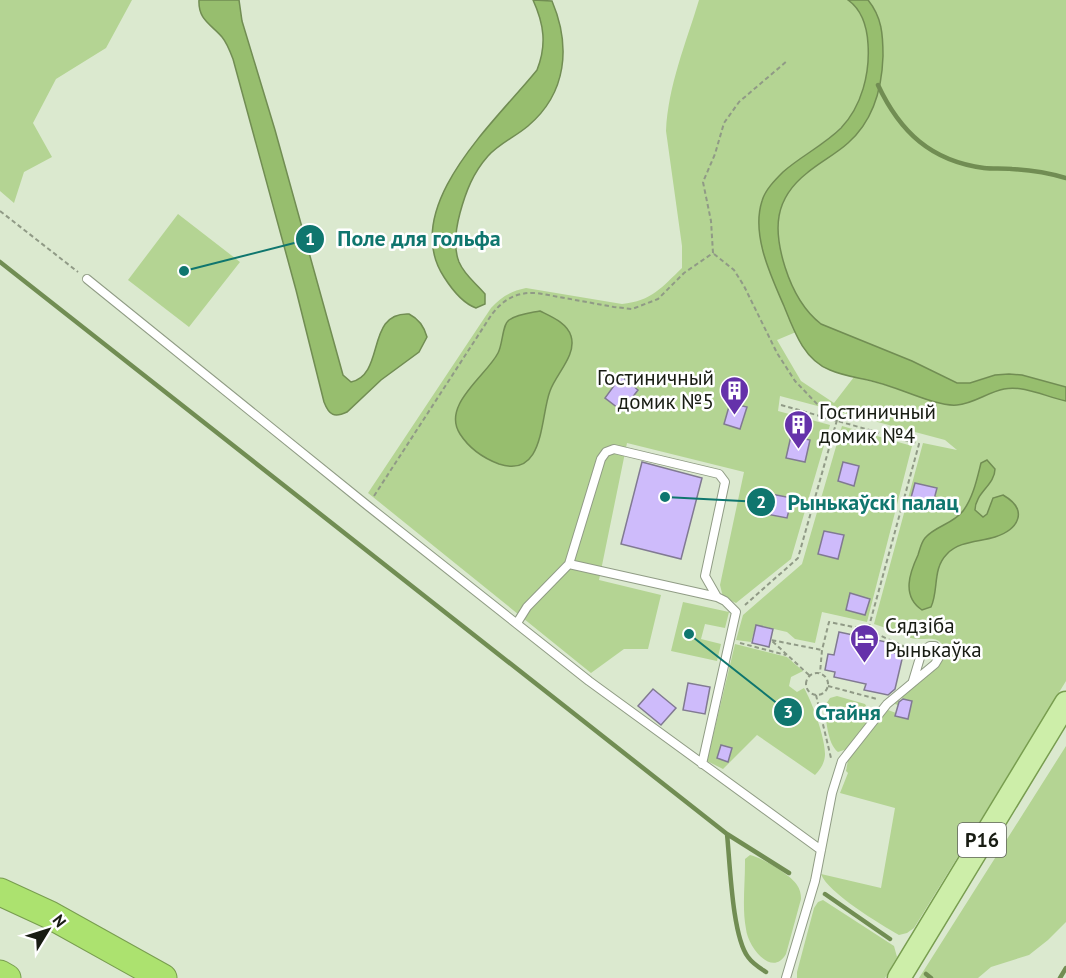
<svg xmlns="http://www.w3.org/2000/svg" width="1066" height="978" font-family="'PT Sans',sans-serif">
<rect width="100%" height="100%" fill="#dbe9cf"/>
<path fill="#b4d493" d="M 0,0 L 132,0 L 106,48 L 56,79 L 33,123 L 52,157 L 24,172 L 14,203 L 0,191 Z
M 699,0 L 848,0 C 862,10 867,27 868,44 C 870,73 862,107 840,128 C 823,145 800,156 783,173 C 775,181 765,191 762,202 C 751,241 780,297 796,332 L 777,340 L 801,381 L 834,403 L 854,377 L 896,388 L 935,401 L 966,403 L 1001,389 L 1012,387 L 1021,388 L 1066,401 L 1066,681 L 914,928 L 907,933 L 899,935 C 880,924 828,893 821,874 L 881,888 L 895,808 L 840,793 L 848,773 L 846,771 L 848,760 L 888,710 L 896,713 L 896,716 L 908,719 L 912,701 L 900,698 L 898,705 L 892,703 L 938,664 L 945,654 C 942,631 925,642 911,638 C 899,634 887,628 874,624 L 923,443 L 957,450 L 945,440 L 780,396 L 778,411 L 830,425 L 791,559 L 736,603 L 723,597 L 720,585 L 744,472 L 627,443 L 599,580 L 661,595 L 648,649 L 624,649 L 591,673 L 368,493 L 491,308 C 501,297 511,291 526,288 L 622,304 C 652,301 662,287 682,268 L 682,246 L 666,131 C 668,86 686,43 699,0 Z
M 868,0 L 1066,0 L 1066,387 L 1022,375 L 1009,374 L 995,375 L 970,383 L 957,383 L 912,361 L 821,324 C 803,310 792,289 785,267 C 773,229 774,199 807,173 C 820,162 836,154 848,143 C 873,121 882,88 883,56 C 883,36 881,17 868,0 Z
M 178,214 L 240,262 L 189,327 L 128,280 Z
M 842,426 L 912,446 L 867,622 L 822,612 L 815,643 L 795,639 L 787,632 L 756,625 L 751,642 L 736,640 L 743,615 L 802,564 Z
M 683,602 L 729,612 L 725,628 L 705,624 L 701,639 L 721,644 L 717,661 L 671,651 Z
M 735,644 L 787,657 L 803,671 L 791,677 L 789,686 L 797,692 L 804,688 C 812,702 825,737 825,754 C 825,762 821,769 815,775 L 757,735 L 723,769 L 707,761 Z
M 837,696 L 865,704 L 868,709 L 870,719 L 847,749 L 838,752 C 827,743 827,721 824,707 L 830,698 Z
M 1066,746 L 1066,922 L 1048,940 L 1029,955 L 991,967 L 978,978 L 919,978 Z
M 750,855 C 761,857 791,875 797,885 C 800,889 801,894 801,899 L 786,954 C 772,978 748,947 746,929 C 742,908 745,885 745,863 L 745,859 Z
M 823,900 L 894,946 L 897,957 L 885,978 L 797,978 L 797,972 L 814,908 L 818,902 Z"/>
<path fill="#97be6e" stroke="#718d53" stroke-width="1.5" d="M 199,0 L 239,0 L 242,21 L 275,130 L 343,375 L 351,382 C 386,374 365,312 409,314 C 419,319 424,326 427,337 L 419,352 L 381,380 L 347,412 C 334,418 329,415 324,402 L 296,290 L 233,59 C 230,51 227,43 222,37 C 211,24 198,20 199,0 Z
M 533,0 L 552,1 C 571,46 567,93 528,126 C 515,137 500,143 488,156 C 473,173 466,191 460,213 C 456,228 453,247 459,262 C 465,276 476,283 485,294 L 485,304 L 476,308 C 462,303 451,288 444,277 C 398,207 497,120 537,70 C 547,45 544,24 533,0 Z
M 848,0 L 868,0 C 882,17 883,35 883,56 C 882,88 873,121 848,143 C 836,154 820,162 807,173 C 774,199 773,229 785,267 C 792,289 803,310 821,324 L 912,361 L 957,383 L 970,383 L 995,375 L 1009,374 L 1022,375 L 1066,387 L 1066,401 C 1046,397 1024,385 1004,389 C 988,392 973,404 957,405 C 937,407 900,388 879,383 C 863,378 846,377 830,370 C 804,360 794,331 784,306 C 771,276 751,235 762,201 C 765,190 775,180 783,172 C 801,156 824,145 841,128 C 862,106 870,73 868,44 C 867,27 862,10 848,0 Z
M 540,311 C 552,317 567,323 571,336 C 577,355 556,374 550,391 C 540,417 545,479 499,464 C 483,458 469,448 460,434 C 441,405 487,375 498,353 C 503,344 502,325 509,320 C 518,314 530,313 540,311 Z
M 987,460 L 995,469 C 995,485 975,493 975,510 L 983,517 L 987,514 L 993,498 L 1003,495 C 1029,510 1019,529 995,537 C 979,542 959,541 947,554 C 932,569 939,590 931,607 L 922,610 C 901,596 910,572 918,555 C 920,549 921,543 925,538 C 935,526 953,524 963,511 C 973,498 977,479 981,463 Z"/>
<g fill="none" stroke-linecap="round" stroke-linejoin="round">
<path stroke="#718d53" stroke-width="4.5" d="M 878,85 C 900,132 931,161 984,168 C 993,169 1002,168 1012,169 C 1030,170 1049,173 1066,178
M 0,262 L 727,834 L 789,873
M 727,834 C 730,862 732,936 748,957 C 753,964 760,968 766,972
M 825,894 L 890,939
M 926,974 L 931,978
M 1060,978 L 1066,968"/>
</g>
<path fill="#cebbfb" stroke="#817a92" stroke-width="1.5" d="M 621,376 L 638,390 L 622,411 L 605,398 Z
M 730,403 L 747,407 L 740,429 L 724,424 Z
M 791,436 L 810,440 L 805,462 L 786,458 Z
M 642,462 L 702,478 L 681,559 L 621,544 Z
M 843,462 L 859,466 L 854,486 L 838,481 Z
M 915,483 L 937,488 L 931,511 L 909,505 Z
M 771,494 L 792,498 L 787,518 L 766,514 Z
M 824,531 L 844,535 L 838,559 L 818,554 Z
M 850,593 L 870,599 L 865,615 L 846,610 Z
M 756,625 L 773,629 L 769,647 L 752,643 Z
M 839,632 L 891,643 L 890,652 L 903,655 L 895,689 L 888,695 L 864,690 L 866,684 L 834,677 L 835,672 L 825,670 L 828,654 L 834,655 Z
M 688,683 L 710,687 L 705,714 L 683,710 Z
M 653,689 L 676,708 L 661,725 L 638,706 Z
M 903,699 L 912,701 L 908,719 L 895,716 L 899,702 Z
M 721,745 L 732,748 L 728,762 L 717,758 Z"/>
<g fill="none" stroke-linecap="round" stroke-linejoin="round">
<defs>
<path id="lane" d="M 87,279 L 368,506 L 589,681 L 821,850
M 569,564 L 717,597
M 517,623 L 527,607 L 569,564 L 601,459 L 606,452 L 614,449 L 719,474 L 725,482 L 705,576 L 717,597 L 725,601 L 736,612 L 702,764
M 786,978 L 815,881 L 832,793 L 842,761 L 887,704 L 935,664 L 941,654 L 935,646 L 930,646 L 922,651 L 913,681"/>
<path id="primary" d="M 899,978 L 1066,703"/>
<path id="highway" d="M 0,892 L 50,915 L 163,978
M 0,974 L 7,978"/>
</defs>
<use href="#lane" stroke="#909c85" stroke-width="10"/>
<use href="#primary" stroke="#789d4f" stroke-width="25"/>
<use href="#highway" stroke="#789d4f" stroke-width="29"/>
<path stroke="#909a86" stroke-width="2" stroke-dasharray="4.5 3" stroke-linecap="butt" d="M 0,211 L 78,272
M 714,254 L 734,270 L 744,286 L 777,353 L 795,381 L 819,406 L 837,420 L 798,558 L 745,605
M 781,405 L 919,444 L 868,630 L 829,622 L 822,650 L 820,673
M 374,496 L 492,314 C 505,298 517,292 537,293 L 614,307 L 632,309 L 658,299 L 684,273 L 713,253 L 711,221 L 703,182 L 715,154 L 724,123 L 739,102 L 787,61
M 868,630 L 912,650
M 740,643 L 786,655
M806 684a11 11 0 1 1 22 0a11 11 0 1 1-22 0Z
M 809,675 L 771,640 L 822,650
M 828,686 L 877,699
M 816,695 L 831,758"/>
<use href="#lane" stroke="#fff" stroke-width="8"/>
<use href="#primary" stroke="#cdeea9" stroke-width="22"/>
<use href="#highway" stroke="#ace26f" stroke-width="27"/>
</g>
<defs>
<symbol id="building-pin" viewBox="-11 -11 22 30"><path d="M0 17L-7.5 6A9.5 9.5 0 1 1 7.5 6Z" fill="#6532aa" stroke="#fff"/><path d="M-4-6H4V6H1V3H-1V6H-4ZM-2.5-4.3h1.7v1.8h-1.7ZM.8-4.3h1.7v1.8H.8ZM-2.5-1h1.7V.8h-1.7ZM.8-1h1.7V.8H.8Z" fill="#fff"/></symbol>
<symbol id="hotel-pin" viewBox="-11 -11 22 30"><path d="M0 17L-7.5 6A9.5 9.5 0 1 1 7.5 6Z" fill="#6532aa" stroke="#fff"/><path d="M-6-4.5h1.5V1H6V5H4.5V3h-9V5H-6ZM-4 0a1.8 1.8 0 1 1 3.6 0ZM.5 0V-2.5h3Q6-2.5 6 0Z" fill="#fff"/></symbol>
</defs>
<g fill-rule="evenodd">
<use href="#building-pin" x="718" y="374" width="33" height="45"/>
<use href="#building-pin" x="782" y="408" width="33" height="45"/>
<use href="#hotel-pin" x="848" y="622" width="33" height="45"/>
</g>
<g text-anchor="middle" stroke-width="5" stroke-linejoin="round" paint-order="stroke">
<rect fill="#fff" stroke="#5d605a" stroke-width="1.5" x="958" y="823" width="48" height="34" rx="4.5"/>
<g font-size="20" font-weight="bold" fill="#181c13">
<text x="982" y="847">Р16</text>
</g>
<g font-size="21" fill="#181c13" stroke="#fff" text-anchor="start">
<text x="714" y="385" text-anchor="end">Гостиничный<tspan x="714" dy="24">домик №5</tspan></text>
<text x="819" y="419">Гостиничный<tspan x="819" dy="24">домик №4</tspan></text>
<text x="885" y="633">Сядзіба<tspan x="885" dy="24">Рынькаўка</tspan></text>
</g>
</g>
<path fill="none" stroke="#0f766e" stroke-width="2" d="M184 271L310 239M665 497L761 502M689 634L788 712"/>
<g fill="#0f766e" stroke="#fff" stroke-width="2">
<circle cx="184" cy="271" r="6"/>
<circle cx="665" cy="497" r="6"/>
<circle cx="689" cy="634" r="6"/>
<circle cx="310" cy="239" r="15"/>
<circle cx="761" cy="502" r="15"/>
<circle cx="788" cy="712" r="15"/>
</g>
<g font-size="18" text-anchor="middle" font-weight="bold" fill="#fff">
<text x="310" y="245">1</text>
<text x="761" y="508">2</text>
<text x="788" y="718">3</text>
</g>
<g font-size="22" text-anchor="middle" font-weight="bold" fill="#0f766e" stroke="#fff" stroke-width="5" stroke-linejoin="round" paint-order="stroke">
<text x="419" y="246">Поле для гольфа</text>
<text x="873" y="510">Рынькаўскi палац</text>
<text x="848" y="720">Стайня</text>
</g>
<g transform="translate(48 930) rotate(52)" stroke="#ffffff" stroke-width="4.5" paint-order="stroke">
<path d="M0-4.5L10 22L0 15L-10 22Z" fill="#181c13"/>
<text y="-9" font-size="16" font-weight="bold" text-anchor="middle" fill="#181c13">N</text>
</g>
</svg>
